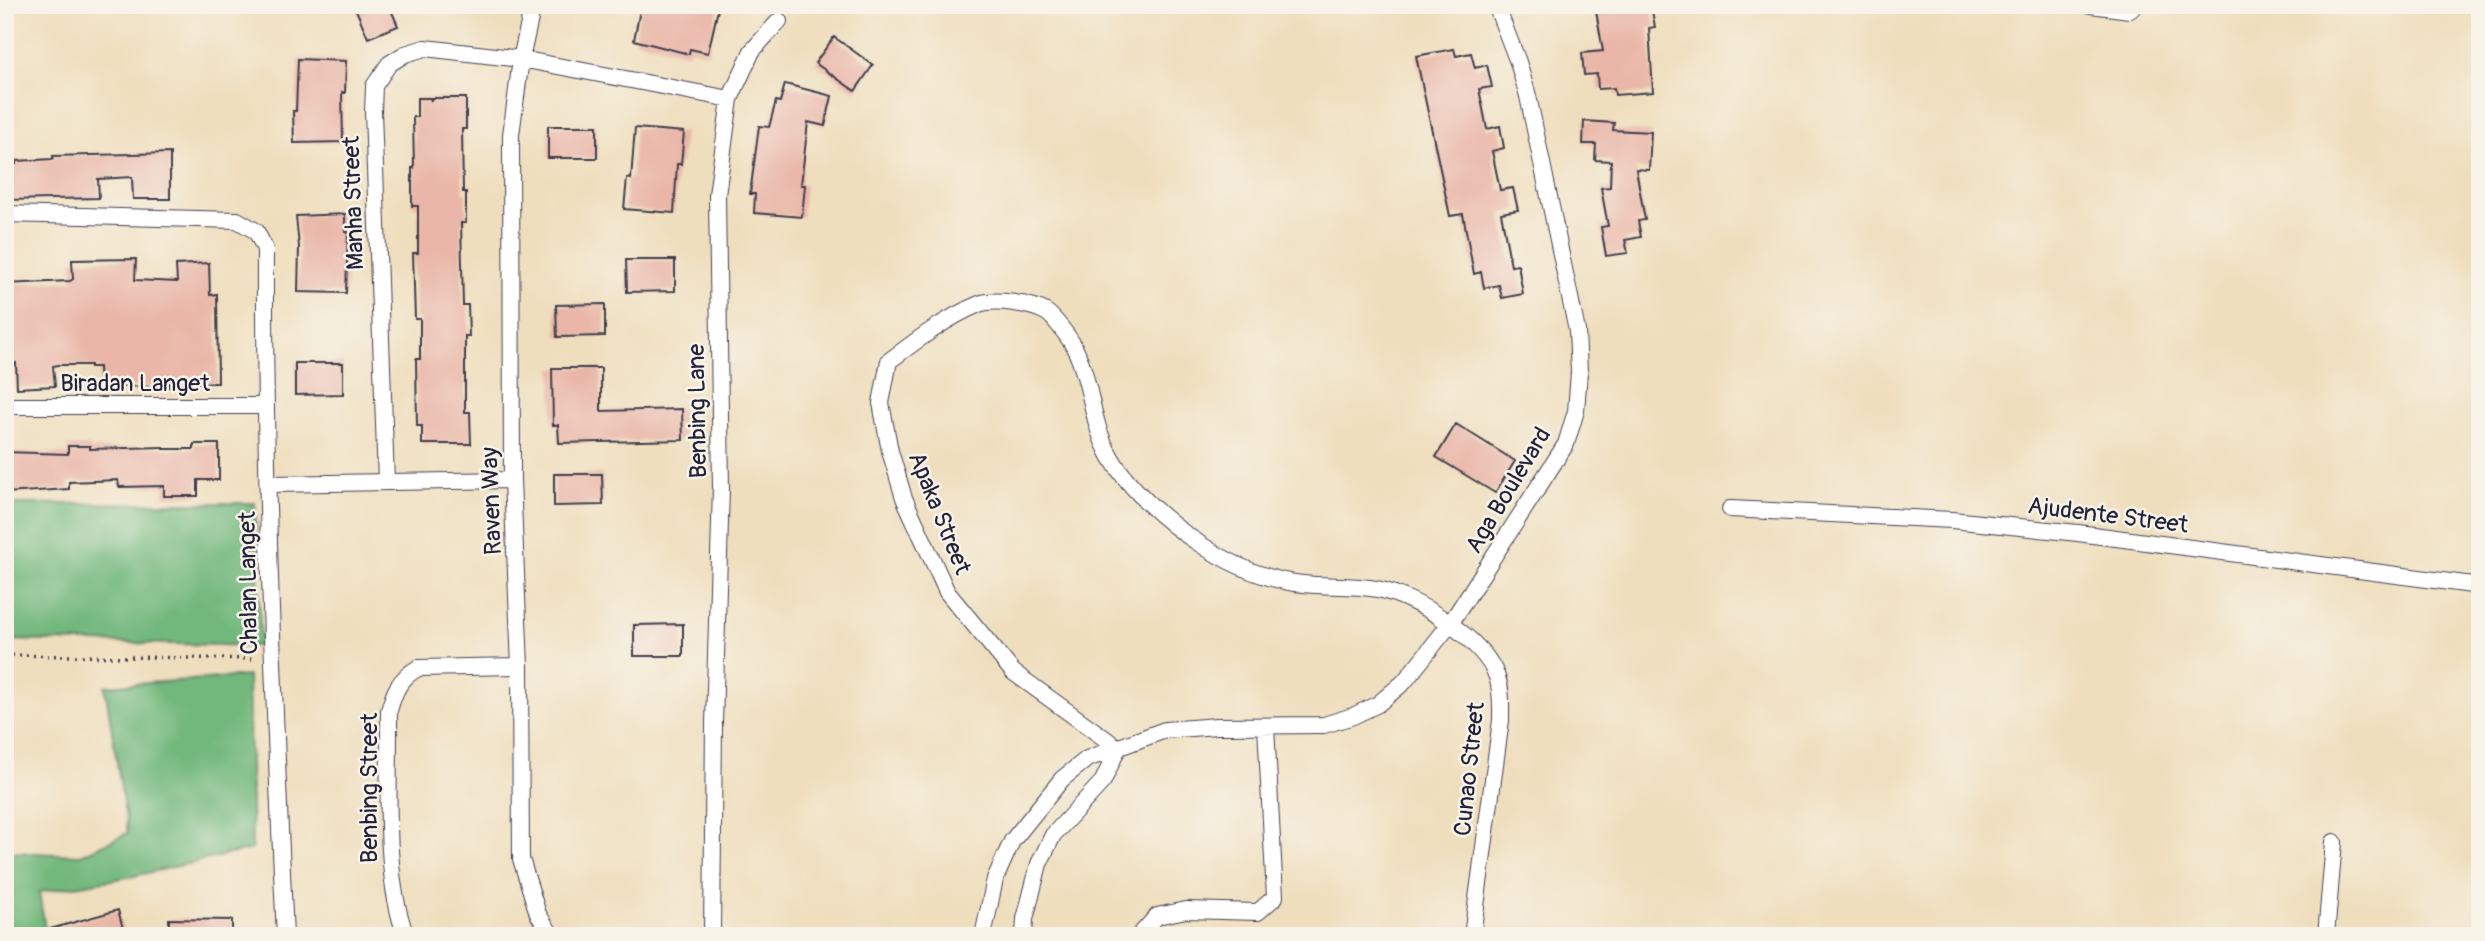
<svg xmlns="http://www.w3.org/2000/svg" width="2485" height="941" font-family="Pangolin,sans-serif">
<rect width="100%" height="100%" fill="#f7f3e8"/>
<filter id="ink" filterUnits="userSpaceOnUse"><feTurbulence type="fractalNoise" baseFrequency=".0143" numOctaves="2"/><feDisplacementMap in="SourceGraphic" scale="14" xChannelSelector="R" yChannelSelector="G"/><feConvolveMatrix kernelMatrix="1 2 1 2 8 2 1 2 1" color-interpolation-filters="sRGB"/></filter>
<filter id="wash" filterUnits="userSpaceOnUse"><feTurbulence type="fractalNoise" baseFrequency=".00686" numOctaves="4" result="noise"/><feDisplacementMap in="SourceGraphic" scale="28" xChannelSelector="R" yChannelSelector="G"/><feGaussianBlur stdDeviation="1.57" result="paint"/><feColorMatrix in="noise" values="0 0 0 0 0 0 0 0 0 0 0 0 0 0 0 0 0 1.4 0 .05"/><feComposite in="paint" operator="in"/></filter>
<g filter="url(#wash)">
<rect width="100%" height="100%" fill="#efdebd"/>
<path fill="#72b87d" stroke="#4a6d5c" stroke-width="2" d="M 255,503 L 261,646 L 5,640 L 5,504 Z
M 248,676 L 252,849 L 134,876 L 39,892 L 46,936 L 5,936 L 5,852 L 81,855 L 128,833 L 105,686 Z"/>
<g id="blocks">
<path fill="#e9b6a7" d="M 354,5 L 389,5 L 398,26 L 368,38 Z
M 641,5 L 719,5 L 708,53 L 690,49 L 689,54 L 634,40 Z
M 1595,5 L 1651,5 L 1655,27 L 1649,28 L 1653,92 L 1615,95 L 1614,88 L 1598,89 L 1597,74 L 1584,75 L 1582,53 L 1603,51 Z
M 834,37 L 873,65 L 855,91 L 815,63 Z
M 1454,49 L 1456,56 L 1471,53 L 1475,68 L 1487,65 L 1492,87 L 1479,89 L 1487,129 L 1500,126 L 1504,148 L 1492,151 L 1500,190 L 1513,188 L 1518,210 L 1501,213 L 1511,266 L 1518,265 L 1523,294 L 1502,298 L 1499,285 L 1484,288 L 1481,272 L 1474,274 L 1463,214 L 1450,216 L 1416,56 Z
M 298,59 L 346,61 L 345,93 L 342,92 L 343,142 L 294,143 L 293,111 L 296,111 Z
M 785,84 L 832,96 L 825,126 L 808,122 L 801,185 L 805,185 L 802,217 L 754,213 L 755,194 L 750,194 L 759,126 L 769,127 L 776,101 L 780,102 Z
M 417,98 L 430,98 L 431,101 L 431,98 L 466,98 L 466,129 L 462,129 L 463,192 L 466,192 L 466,223 L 461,223 L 463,305 L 468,305 L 469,336 L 465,336 L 465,412 L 470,412 L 471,444 L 422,444 L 422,426 L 417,426 L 416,359 L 420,359 L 420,319 L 415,319 L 413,253 L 418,253 L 418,206 L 412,206 L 412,168 L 414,168 L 413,117 L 417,117 Z
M 1584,121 L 1614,123 L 1613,130 L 1651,132 L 1649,170 L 1636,169 L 1645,220 L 1638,221 L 1641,237 L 1625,240 L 1628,253 L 1606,256 L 1601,227 L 1608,226 L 1601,188 L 1610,187 L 1611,161 L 1595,160 L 1596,144 L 1583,144 Z
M 548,126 L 597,126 L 597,158 L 548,158 Z
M 635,128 L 684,132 L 681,164 L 677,164 L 674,213 L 624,209 L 627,178 L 631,179 Z
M 170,153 L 170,199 L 133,199 L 132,177 L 98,179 L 99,198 L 5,200 L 5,164 L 16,164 L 16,161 L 53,159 L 53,156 Z
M 345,214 L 345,232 L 348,232 L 346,293 L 298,292 L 299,247 L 296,216 Z
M 136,259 L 135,280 L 177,282 L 176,265 L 209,263 L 210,295 L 217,294 L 218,383 L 169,383 L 169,387 L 100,386 L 99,367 L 90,367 L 90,365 L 58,365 L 53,366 L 55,386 L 17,388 L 16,363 L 5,365 L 5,284 L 70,281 L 73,279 L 72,260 Z
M 626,260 L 675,260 L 675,291 L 627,292 Z
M 605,304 L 605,336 L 557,337 L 556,305 Z
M 295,363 L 343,363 L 343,394 L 295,395 Z
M 552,368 L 601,368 L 601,411 L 682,409 L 683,440 L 559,443 L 558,425 L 553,425 Z
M 1456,424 L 1515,461 L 1495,493 L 1436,457 Z
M 194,444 L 219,444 L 219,480 L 198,480 L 198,496 L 164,496 L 164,486 L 119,487 L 118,480 L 69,482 L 69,489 L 5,493 L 5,452 L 68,454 L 68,446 L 90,446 L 90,449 L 163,447 L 163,449 L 194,449 Z
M 554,474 L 602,474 L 603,505 L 554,506 Z
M 683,624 L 683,656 L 634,656 L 634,625 Z
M 118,910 L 125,936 L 44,936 L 43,931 Z
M 169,919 L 232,920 L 232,936 L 169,936 Z"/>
</g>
</g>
<g filter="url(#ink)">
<use href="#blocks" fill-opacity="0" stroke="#413e4e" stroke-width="2"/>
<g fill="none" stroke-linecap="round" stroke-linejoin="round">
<defs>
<path id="street" d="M 533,5 L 521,59 L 511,135 L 512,480 L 520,666 L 521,859 L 538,914 L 552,936
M 2091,5 L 2130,10 L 2135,5
M 730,99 L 752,51 L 779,21
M 5,214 L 237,220 L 256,231 L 265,249 C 264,478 274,707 285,936
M 5,406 L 265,406
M 386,481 L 373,111 L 374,86 L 389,64 L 405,54 L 425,48 L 521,59 L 730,99 L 717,195 L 721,488 L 714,723 L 712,936
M 269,484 L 512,480
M 1730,509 L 1952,520 L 2078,533 L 2480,586
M 1118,748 L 1013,672 L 947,592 L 904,498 L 890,451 L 881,403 L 889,361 C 917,340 946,318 979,304 C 994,298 1032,304 1046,312 C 1053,316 1072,341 1075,349 C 1091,381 1091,419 1107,450 C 1124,485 1167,523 1200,544 C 1230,564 1266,580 1303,584 C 1327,587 1352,584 1377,589 C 1415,596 1484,639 1497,677 C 1502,691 1501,706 1501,720 L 1472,936
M 406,936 C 382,874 390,778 389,711 C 394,691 400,678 418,668 L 520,666
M 983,936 L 995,879 L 1012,841 L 1062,779 L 1087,759 L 1165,730 L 1217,726 L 1324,725 L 1353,716 L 1378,704 L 1404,682 L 1450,624 L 1566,444 L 1576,411 L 1579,372 L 1577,331 L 1528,96 L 1518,62 L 1496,5
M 1024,936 L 1025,919 L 1039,864 L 1053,835 L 1103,781 L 1118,748
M 1139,936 L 1157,916 L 1186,910 L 1258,912 L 1275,897 L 1266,726
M 2326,936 L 2334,842"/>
</defs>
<use href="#street" stroke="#413e4e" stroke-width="18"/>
<path stroke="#413e4e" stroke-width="3.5" stroke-dasharray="2 5" stroke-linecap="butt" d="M 5,655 L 255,659"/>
<use href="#street" stroke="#fff" stroke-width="16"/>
</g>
</g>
<g text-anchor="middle" stroke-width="5" stroke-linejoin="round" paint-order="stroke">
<g font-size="24" fill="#22223b" stroke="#f7f3e8">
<text transform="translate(353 203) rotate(-92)" y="8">Manha Street</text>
<text x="135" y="391">Biradan Langet</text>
<text transform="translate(697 411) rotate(-91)" y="8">Benbing Lane</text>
<text transform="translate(1508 490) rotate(-59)" y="8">Aga Boulevard</text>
<text transform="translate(491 501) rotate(-92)" y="8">Raven Way</text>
<text transform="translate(940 513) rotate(68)" y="8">Apaka Street</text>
<text transform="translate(2108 515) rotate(7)" y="8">Ajudente Street</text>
<text transform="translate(248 583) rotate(-91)" y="8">Chalan Langet</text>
<text transform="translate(1469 769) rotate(-84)" y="8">Cunao Street</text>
<text transform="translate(369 788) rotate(-90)" y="8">Benbing Street</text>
</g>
</g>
<rect width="2485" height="941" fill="none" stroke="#f7f3e8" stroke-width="28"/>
</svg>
